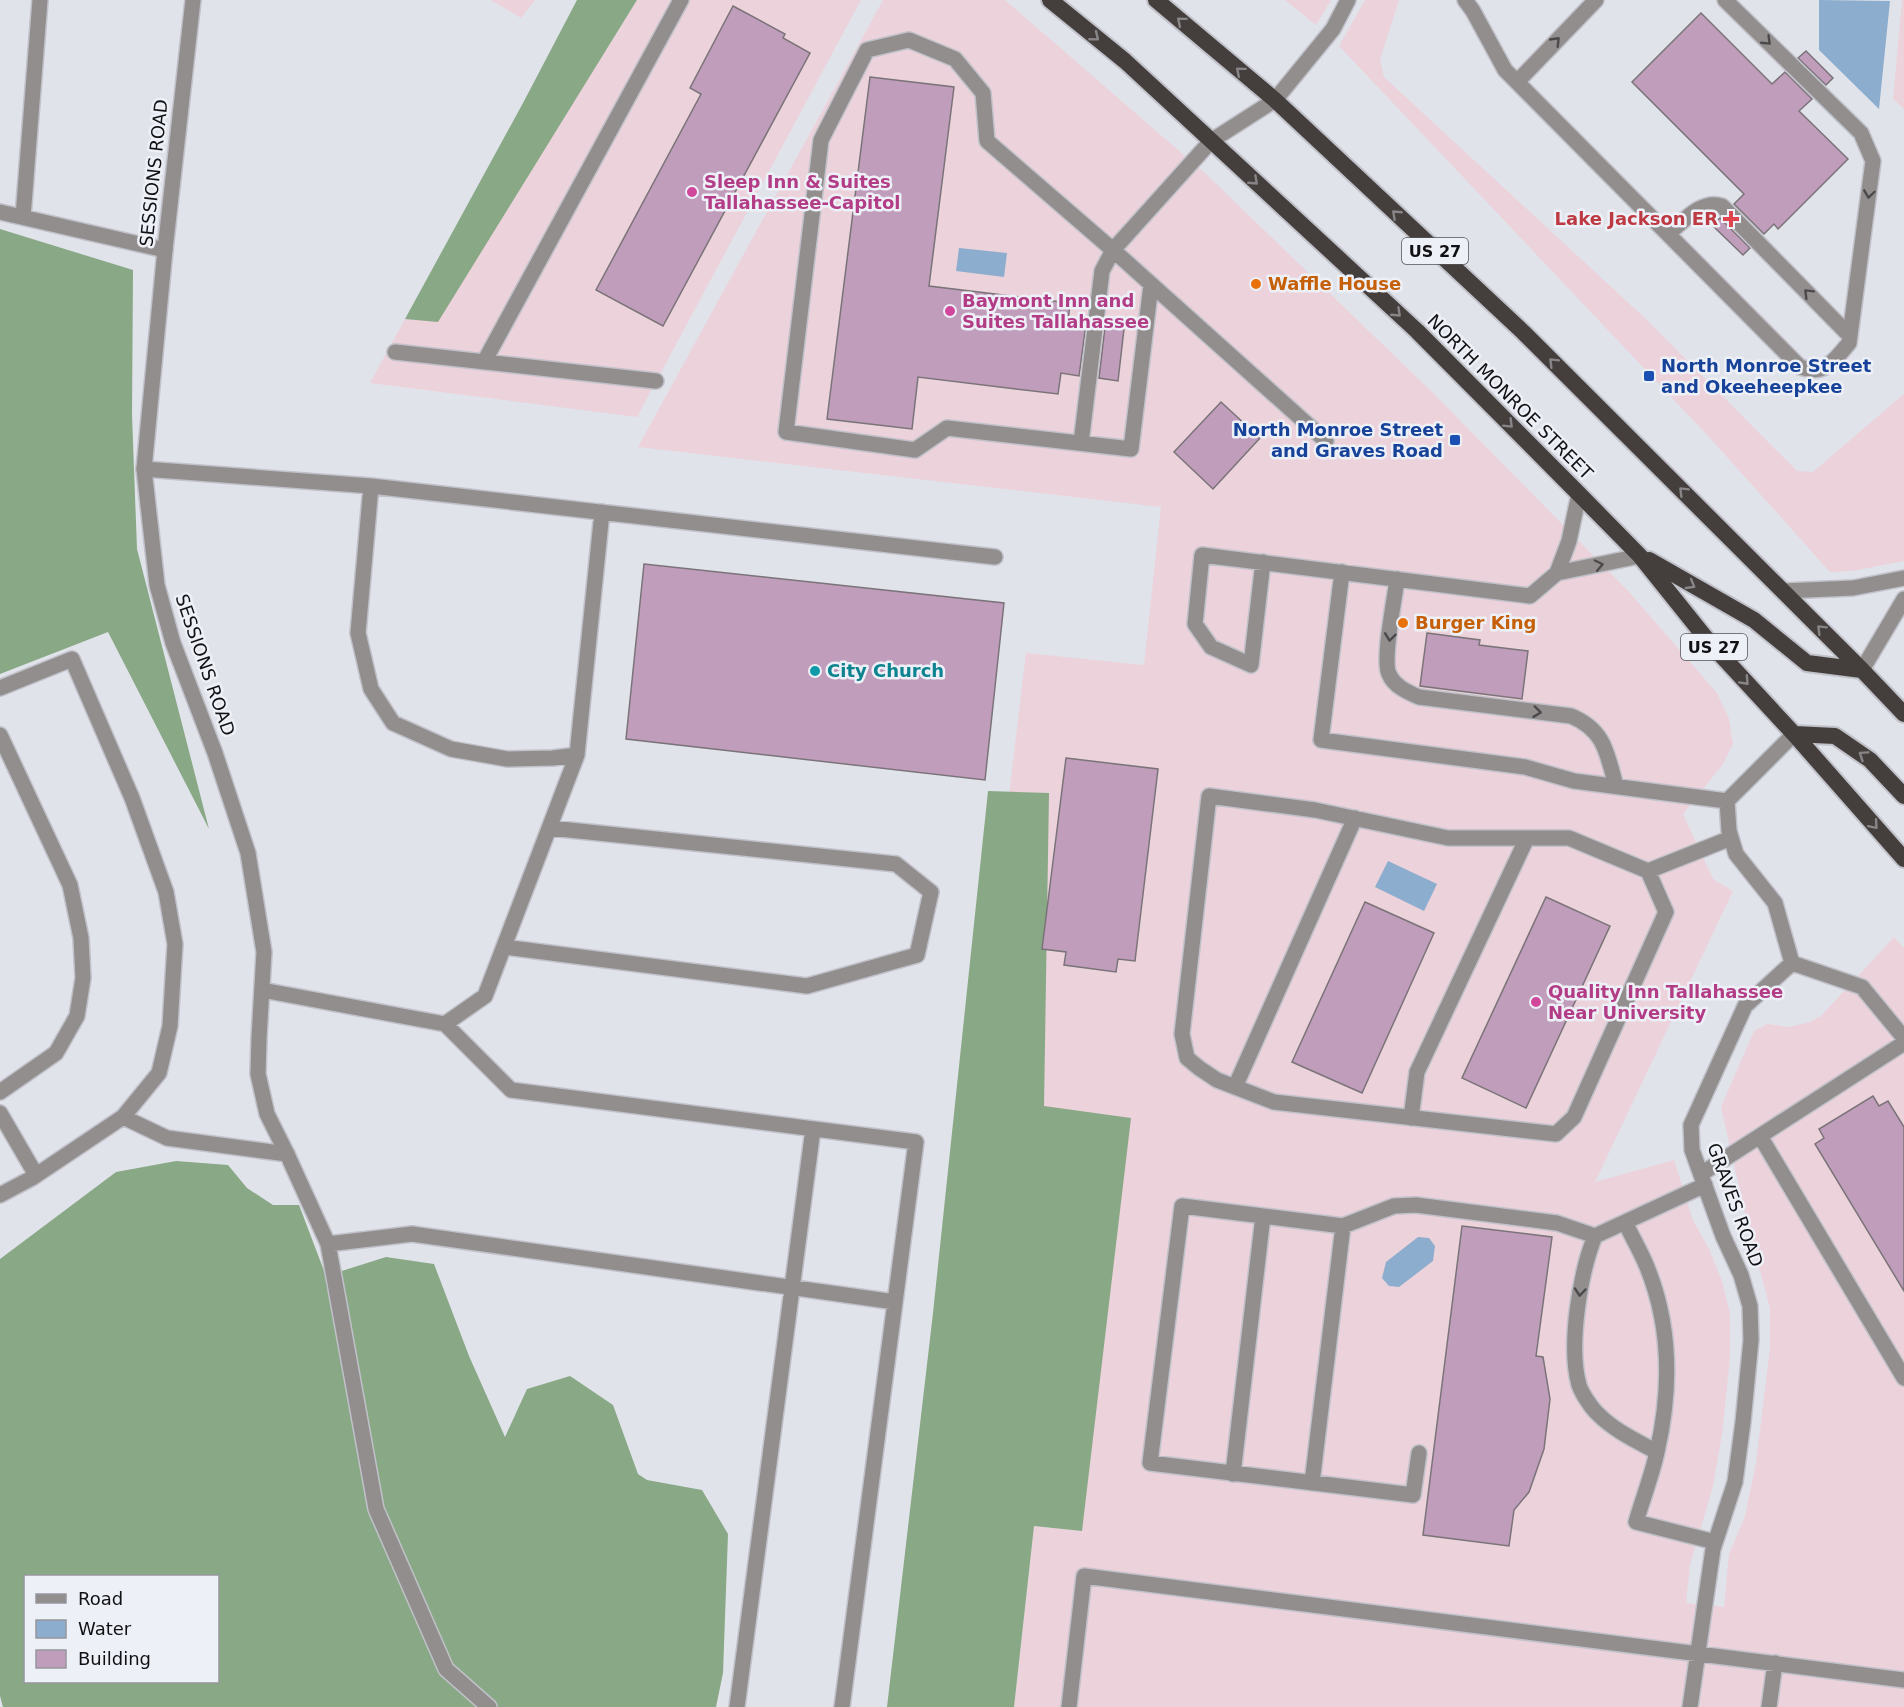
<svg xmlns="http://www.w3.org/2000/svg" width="1904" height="1707" font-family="'DejaVu Sans',sans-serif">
<rect width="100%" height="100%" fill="#e1e3eb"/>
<path fill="#ecd2da" d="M 491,0 L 535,0 L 521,18 Z
M 637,0 L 861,0 L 637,417 L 370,383 L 405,319 L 438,321 Z
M 883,0 L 1005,0 L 1207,175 L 1433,393 L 1630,593 L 1717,693 L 1729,719 L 1733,744 L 1723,764 L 1683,814 L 1713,879 L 1733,891 L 1595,1182 L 1674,1160 L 1693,1220 L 1709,1249 L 1722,1281 L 1730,1313 L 1730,1358 L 1722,1434 L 1713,1486 L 1690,1565 L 1686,1603 L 1724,1607 L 1729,1554 L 1745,1516 L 1756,1463 L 1770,1348 L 1770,1308 L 1748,1226 L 1721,1107 L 1754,1031 L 1767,1024 L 1789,1027 L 1810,1022 L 1821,1016 L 1894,937 L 1904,948 L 1904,1707 L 1014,1707 L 1034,1526 L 1082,1531 L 973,1096 L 1026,653 L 1144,665 L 1161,507 L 638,447 Z
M 1285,0 L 1331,0 L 1316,25 Z
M 1365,0 L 1399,0 L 1380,60 L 1384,77 L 1647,320 L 1797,471 L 1813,472 L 1904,394 L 1904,561 L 1852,571 L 1830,572 L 1710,438 L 1339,46 Z
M 1902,0 L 1904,0 L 1904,109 L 1893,99 Z"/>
<path fill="#89a886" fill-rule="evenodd" d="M 577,0 L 637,0 L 438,322 L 405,319 L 523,103 Z
M 0,229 L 133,270 L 132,415 L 137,549 L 209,829 L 108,632 L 0,674 Z
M 988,791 L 1049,793 L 1044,1106 L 1131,1118 L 1082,1531 L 1034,1526 L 1014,1707 L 887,1707 L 933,1313 Z
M 176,1161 L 228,1165 L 247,1188 L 273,1205 L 299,1205 L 326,1276 L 386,1257 L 434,1264 L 469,1356 L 505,1437 L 527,1389 L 570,1376 L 613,1405 L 638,1474 L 647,1480 L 702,1490 L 728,1534 L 723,1673 L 716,1707 L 3,1707 L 0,1696 L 0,1259 L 116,1172 ZM 26,1576 L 218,1576 L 218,1682 L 26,1682 Z"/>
<path fill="#8cadcd" d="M 1819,0 L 1890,1 L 1879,109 L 1819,50 Z
M 959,248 L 1007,253 L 1004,277 L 956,271 Z
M 1388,861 L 1437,884 L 1424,911 L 1375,887 Z
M 1418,1237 L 1429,1238 L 1435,1246 L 1433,1261 L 1399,1287 L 1389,1286 L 1382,1278 L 1386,1262 Z"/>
<path fill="#c19dbc" stroke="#7a7479" stroke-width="1.5" d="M 733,6 L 785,34 L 783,38 L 810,53 L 663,326 L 596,290 L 701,94 L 690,88 Z
M 1701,13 L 1772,84 L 1785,72 L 1812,99 L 1799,111 L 1848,159 L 1778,229 L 1774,224 L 1764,234 L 1734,204 L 1744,194 L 1632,82 Z
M 1806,51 L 1833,78 L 1826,85 L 1798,58 Z
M 870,77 L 954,87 L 929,286 L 1070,303 L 1068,322 L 1086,324 L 1079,376 L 1061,373 L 1058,394 L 918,377 L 912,429 L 827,419 Z
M 1720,218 L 1750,248 L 1743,255 L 1712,225 Z
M 1105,327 L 1124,329 L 1118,381 L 1099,378 Z
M 1221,402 L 1260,438 L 1213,489 L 1174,452 Z
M 644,564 L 1004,603 L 985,780 L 626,739 Z
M 1427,633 L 1480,640 L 1479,645 L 1528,651 L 1522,699 L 1420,686 Z
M 1066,758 L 1158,769 L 1135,961 L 1118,959 L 1116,972 L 1064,965 L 1066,952 L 1042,949 Z
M 1546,897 L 1610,926 L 1526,1108 L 1462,1078 Z
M 1365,902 L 1434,933 L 1362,1093 L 1292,1062 Z
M 1873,1096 L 1879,1106 L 1888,1101 L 1904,1127 L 1904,1291 L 1815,1144 L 1824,1138 L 1819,1129 Z
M 1462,1226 L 1552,1237 L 1536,1356 L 1543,1357 L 1550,1399 L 1544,1449 L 1529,1492 L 1514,1510 L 1509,1546 L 1423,1535 Z"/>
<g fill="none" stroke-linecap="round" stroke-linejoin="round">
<defs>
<path id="service" d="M 1465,0 L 1473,11 L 1505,70 L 1800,367 C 1825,376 1834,361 1849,343 L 1873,161 L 1861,133 L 1725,0
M 1517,82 L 1596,0
M 0,212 L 165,250
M 23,217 L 40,0
M 1668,234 C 1683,222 1701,199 1722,206 L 1849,335
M 1151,285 L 1131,449 L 947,428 L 915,450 L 786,432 L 821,140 L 867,50 L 909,40 L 955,59 L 983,93 L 987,141 L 1113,250 L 1326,441
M 395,352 L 656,381
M 484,362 L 681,0
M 1081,443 L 1102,271 L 1113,250 L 1211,141
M 144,469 L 371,486 L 995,557
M 371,486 L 358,633 L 371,689 L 393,723 L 451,749 L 507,759 L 553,758 L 577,755 L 602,512
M 1263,562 L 1251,665 L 1211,647 L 1195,624 L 1202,555 L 1530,596 L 1557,573 L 1640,556
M 1342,572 L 1321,740 L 1525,767 L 1574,781 L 1727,801
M 1557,573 L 1569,541 L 1579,494
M 1397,579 C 1395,598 1382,659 1389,674 C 1394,686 1407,692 1419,697 L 1571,716 C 1605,730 1607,754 1616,786
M 0,688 L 72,659 L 132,798 L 166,892 L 175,944 L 170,1026 L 159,1073 L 123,1117 L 32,1178 L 0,1195
M 0,735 L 70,885 L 81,938 L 83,978 L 77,1016 L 56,1053 L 0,1092
M 1209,796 L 1315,810 L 1448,838 L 1569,838 L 1648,871 L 1666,912 L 1574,1117 L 1556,1134 L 1274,1102 L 1217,1080 L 1199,1068 L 1187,1058 L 1182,1034 Z
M 1648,871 L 1731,838
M 504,947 L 807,986 L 917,955 L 931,892 L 896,864 L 550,828
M 1792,963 L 1862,987 L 1904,1038
M 262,990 L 445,1024 L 485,996 L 577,755
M 445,1024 L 511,1090 L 916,1142 L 842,1707
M 1235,1087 L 1355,818
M 0,1113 L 36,1175
M 123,1117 L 167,1138 L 287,1154 L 328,1244 L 376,1509 L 446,1669 L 489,1707
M 1411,1118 L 1417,1072 L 1527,838
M 1760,1136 L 1904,1378
M 1701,1174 L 1904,1043
M 1625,1222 C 1632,1237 1641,1252 1647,1267 C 1671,1326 1671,1391 1657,1452 C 1652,1475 1643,1498 1636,1522 L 1715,1542
M 1595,1236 C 1580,1273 1568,1346 1579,1385 C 1582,1394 1592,1409 1599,1415 C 1615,1431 1637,1441 1657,1452
M 328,1244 L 412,1234 L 895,1302
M 1419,1453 L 1413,1495 L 1150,1463 L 1182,1206 L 1343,1226 L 1394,1206 L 1416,1205 L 1557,1223 L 1595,1236 L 1705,1185
M 1233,1474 L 1263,1216
M 1312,1483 L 1343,1226
M 737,1707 L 813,1129
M 1069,1707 L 1084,1576 L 1904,1680
M 1690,1707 L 1713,1549 L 1735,1482 L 1743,1422 L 1751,1340 L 1750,1306 L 1741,1275 L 1723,1236 L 1692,1150 L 1691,1125 L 1745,1006 L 1792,963 L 1775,903 L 1736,854 L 1729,831 L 1727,801 L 1794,734
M 1769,1707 L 1775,1663"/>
<path id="minor" d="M 193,0 L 165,250 L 144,469 L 157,585 L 173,643 L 215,753 L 248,853 L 264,952 L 259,1038 L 258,1074 L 267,1114 L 287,1154
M 1211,141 L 1275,100 L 1333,29 L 1348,0
M 1783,591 L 1853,588 L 1904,578
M 1862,670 L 1904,599"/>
<path id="trunk" d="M 1050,0 L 1125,61 L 1417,331 L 1579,494 L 1640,556 L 1709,642 L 1794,734 L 1904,859
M 1156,0 L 1275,100 L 1523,332 L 1862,670 L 1904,714
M 1649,560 L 1754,620 L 1807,663 L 1862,670
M 1794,734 L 1835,736 L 1870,760 L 1904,796"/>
</defs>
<use href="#service" stroke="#c0c1c9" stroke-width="18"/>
<use href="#minor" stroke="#c0c1c9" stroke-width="18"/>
<use href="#trunk" stroke="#c0c1c9" stroke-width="20"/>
<use href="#service" stroke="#928e8e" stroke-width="15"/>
<use href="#minor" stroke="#928e8e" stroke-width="15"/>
<use href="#trunk" stroke="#443e3d" stroke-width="16"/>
</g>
<defs><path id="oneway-chevron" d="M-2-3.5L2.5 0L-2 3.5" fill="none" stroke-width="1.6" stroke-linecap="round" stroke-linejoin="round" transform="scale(1.5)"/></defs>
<g stroke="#888588">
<use href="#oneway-chevron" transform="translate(1181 21) rotate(-140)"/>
<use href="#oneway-chevron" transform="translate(1095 37) rotate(39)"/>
<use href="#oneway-chevron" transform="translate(1240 71) rotate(-140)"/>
<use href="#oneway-chevron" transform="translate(1254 181) rotate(43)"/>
<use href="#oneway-chevron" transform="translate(1396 214) rotate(-137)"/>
<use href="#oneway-chevron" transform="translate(1397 313) rotate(43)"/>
<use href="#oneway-chevron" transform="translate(1553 362) rotate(-135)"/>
<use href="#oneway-chevron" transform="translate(1509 424) rotate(45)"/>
<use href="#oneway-chevron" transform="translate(1683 491) rotate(-135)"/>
<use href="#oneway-chevron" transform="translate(1691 585) rotate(30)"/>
<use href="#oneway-chevron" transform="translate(1821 629) rotate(-135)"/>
<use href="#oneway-chevron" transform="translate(1745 681) rotate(47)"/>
<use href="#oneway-chevron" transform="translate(1863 755) rotate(-146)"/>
<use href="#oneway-chevron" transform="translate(1874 825) rotate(49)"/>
</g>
<g stroke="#4b494b">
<use href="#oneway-chevron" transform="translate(1556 41) rotate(-46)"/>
<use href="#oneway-chevron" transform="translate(1767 41) rotate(44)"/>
<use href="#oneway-chevron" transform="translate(1869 194) rotate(98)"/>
<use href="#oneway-chevron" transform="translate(1808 293) rotate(-135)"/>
<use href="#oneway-chevron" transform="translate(1599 565) rotate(-12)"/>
<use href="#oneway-chevron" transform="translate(1390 637) rotate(97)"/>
<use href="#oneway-chevron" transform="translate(1537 712) rotate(7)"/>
<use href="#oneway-chevron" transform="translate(1580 1292) rotate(95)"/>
</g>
<g fill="#d1479c" stroke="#eef0f8" stroke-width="2">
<circle cx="692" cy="192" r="6"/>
<circle cx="950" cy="311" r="6"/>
<circle cx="1536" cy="1002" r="6"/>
</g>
<path fill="#e0444e" stroke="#eef0f8" stroke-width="2" d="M1728 210h6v6h6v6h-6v6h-6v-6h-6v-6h6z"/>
<g fill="#e8710a" stroke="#eef0f8" stroke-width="2">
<circle cx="1256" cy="284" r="6"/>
<circle cx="1403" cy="623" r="6"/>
</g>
<g fill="#1a4fb4" stroke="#eef0f8" stroke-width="2">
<rect x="1643" y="370" width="12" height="12" rx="3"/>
<rect x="1449" y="434" width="12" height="12" rx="3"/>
</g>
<circle fill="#0f9aa8" stroke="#eef0f8" stroke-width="2" cx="815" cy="671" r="6"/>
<g text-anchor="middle" stroke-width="5" stroke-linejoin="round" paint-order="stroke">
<g fill="#eef0f8" stroke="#535458" stroke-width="1.5">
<rect x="1402" y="238" width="66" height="26" rx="4.5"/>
<rect x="1681" y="634" width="66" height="26" rx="4.5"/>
</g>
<g font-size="16" font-weight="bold" fill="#111114">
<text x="1435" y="257">US 27</text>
<text x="1714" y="653">US 27</text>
</g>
<g font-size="18" fill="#111114" stroke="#eef0f8">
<text transform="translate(154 173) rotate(-84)" y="6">SESSIONS ROAD</text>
<text transform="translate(1510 397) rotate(45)" y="6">NORTH MONROE STREET</text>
<text transform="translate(205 665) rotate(71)" y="6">SESSIONS ROAD</text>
<text transform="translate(1735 1205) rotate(70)" y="6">GRAVES ROAD</text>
</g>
<g font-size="18" font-weight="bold" fill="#b23c85" stroke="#eef0f8" text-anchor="start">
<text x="704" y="188">Sleep Inn &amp; Suites<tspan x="704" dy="21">Tallahassee-Capitol</tspan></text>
<text x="962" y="307">Baymont Inn and<tspan x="962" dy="21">Suites Tallahassee</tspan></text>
<text x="1548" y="998">Quality Inn Tallahassee<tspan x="1548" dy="21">Near University</tspan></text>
</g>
<g font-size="18" font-weight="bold" fill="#be3a42" stroke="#eef0f8" text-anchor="end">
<text x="1718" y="225">Lake Jackson ER</text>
</g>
<g font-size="18" font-weight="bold" fill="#c56008" stroke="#eef0f8" text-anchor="start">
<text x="1268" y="290">Waffle House</text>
<text x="1415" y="629">Burger King</text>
</g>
<g font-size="18" font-weight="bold" fill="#164399" stroke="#eef0f8" text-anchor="start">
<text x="1661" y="372">North Monroe Street<tspan x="1661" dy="21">and Okeeheepkee</tspan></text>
<text x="1443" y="436" text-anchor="end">North Monroe Street<tspan x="1443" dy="21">and Graves Road</tspan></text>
</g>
<g font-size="18" font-weight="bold" fill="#0d838f" stroke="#eef0f8" text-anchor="start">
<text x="827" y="677">City Church</text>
</g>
</g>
<rect x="24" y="1575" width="195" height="108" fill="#eef0f8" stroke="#96979d" stroke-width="1.5"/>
<rect x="36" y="1594" width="30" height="9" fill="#928e8e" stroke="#96979d" stroke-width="1.5"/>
<text x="78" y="1605" font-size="18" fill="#111114">Road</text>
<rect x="36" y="1620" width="30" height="18" fill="#8cadcd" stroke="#96979d" stroke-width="1.5"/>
<text x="78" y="1635" font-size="18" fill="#111114">Water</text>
<rect x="36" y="1650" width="30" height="18" fill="#c19dbc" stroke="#96979d" stroke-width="1.5"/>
<text x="78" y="1665" font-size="18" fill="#111114">Building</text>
</svg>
